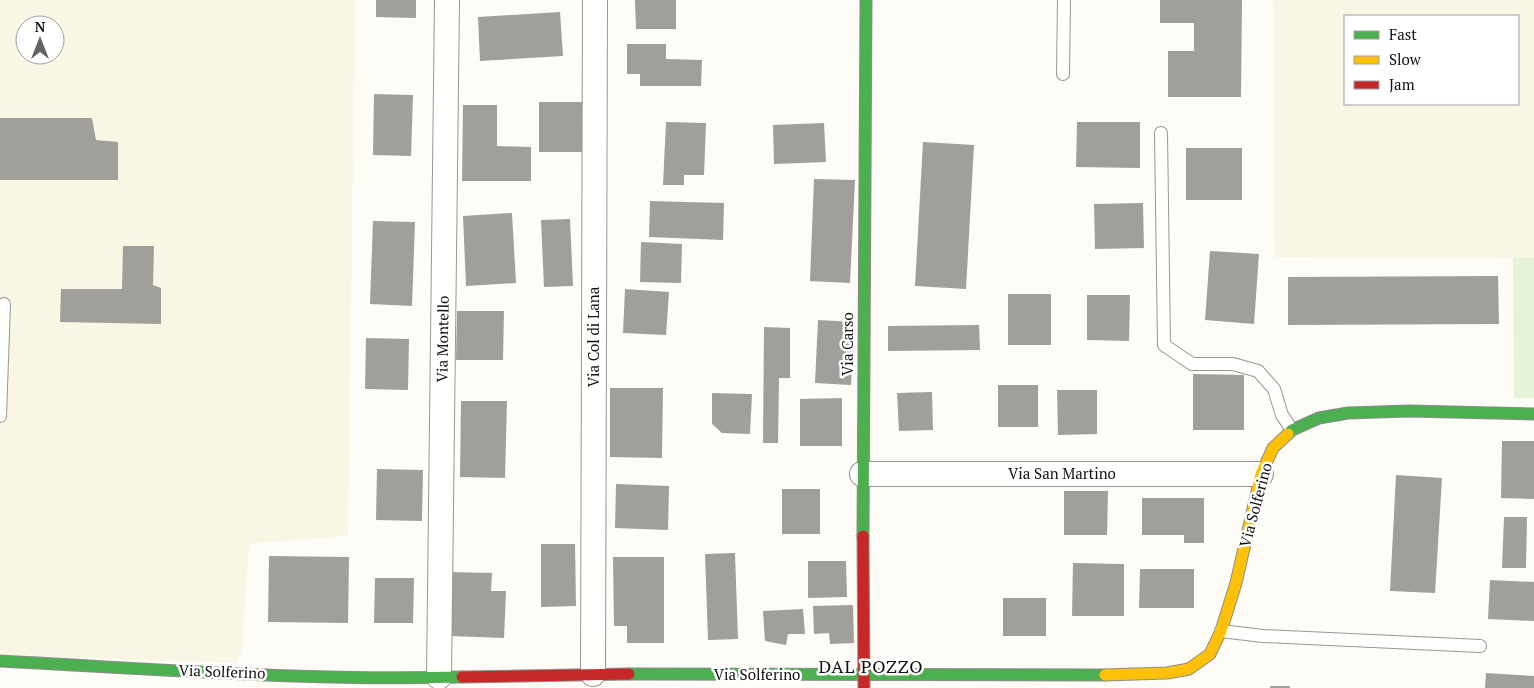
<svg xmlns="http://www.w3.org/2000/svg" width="1534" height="688" font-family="'PT Serif',serif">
<rect width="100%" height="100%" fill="#fdfcf7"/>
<path fill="#f9f7e4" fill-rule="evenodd" d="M 0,0 L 355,0 L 348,536 L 249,544 L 242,649 L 236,663 L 0,655 ZM 25,25 L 55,25 L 55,55 L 25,55 Z
M 1273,0 L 1534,0 L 1534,258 L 1274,257 ZM 1345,16 L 1518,16 L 1518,104 L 1345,104 Z"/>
<path fill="#e7f3d7" d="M 1513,258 L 1534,258 L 1534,398 L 1514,398 Z"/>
<path fill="#a19f9c" d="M 376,0 L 416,0 L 416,18 L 376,17 Z
M 635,0 L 676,0 L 676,29 L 636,29 Z
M 1160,0 L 1242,0 L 1241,97 L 1168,97 L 1168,51 L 1194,51 L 1194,23 L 1160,23 Z
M 560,12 L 563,56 L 480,61 L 478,17 Z
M 627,44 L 666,44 L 666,59 L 702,60 L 701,86 L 640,86 L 640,74 L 627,74 Z
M 374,94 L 413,95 L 411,156 L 373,155 Z
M 539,102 L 583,102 L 583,152 L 539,152 Z
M 463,105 L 497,105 L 497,146 L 531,147 L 531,181 L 462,181 Z
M 0,118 L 92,118 L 96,140 L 118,142 L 118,180 L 0,180 Z
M 666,122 L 706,123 L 704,175 L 684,175 L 684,185 L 663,185 Z
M 1077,122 L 1140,122 L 1140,168 L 1076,167 Z
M 824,123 L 826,162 L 774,164 L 773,125 Z
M 923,142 L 974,145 L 966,289 L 915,286 Z
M 1186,148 L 1242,148 L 1242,200 L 1186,200 Z
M 814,179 L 855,180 L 850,283 L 810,281 Z
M 650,201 L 724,203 L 723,240 L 649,237 Z
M 1143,203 L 1144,248 L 1095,249 L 1094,204 Z
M 512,213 L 516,283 L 466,286 L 463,216 Z
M 570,219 L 573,286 L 544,287 L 541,220 Z
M 373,221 L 415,222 L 412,306 L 370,304 Z
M 641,242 L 682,244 L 681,283 L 640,282 Z
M 123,246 L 154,246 L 153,285 L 161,288 L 161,324 L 60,322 L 61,289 L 122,289 Z
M 1210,251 L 1259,254 L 1254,324 L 1205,320 Z
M 1498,276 L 1499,324 L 1288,325 L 1288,277 Z
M 625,289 L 669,292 L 666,335 L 623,333 Z
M 1008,294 L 1051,294 L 1051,345 L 1008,345 Z
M 1087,295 L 1130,295 L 1129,341 L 1087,340 Z
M 457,311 L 504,311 L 503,360 L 456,360 Z
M 818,320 L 854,322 L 851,385 L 815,383 Z
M 979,325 L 980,350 L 888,351 L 888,326 Z
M 764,327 L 790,328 L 790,378 L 779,378 L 778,443 L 763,443 Z
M 366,338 L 409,339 L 408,390 L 365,389 Z
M 1193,374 L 1244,375 L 1244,430 L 1193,430 Z
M 998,385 L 1038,385 L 1038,427 L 998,427 Z
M 610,388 L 663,388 L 662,458 L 610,457 Z
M 1057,390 L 1097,390 L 1097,434 L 1058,435 Z
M 932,392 L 933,430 L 899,431 L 897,393 Z
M 712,393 L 752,394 L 750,434 L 722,433 L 712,424 Z
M 842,398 L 842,446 L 800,446 L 800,399 Z
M 461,401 L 507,401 L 505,478 L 460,477 Z
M 1502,441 L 1534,441 L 1534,499 L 1501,498 Z
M 377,469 L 423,470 L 422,521 L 376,520 Z
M 1396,475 L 1442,478 L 1435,593 L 1390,591 Z
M 616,484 L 669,486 L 668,530 L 615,528 Z
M 782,489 L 820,489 L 820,534 L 782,534 Z
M 1064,491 L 1108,491 L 1107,535 L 1064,535 Z
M 1142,498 L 1204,498 L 1204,543 L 1184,543 L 1184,535 L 1142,535 Z
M 1504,517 L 1527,517 L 1526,568 L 1502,568 Z
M 541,544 L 575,544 L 576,606 L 541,607 Z
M 735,553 L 738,639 L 708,640 L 705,554 Z
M 269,556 L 349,557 L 348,623 L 268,622 Z
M 613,557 L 664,557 L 664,643 L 627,643 L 627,626 L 614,626 Z
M 808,561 L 846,561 L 847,597 L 808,598 Z
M 1073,563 L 1124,564 L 1124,616 L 1072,616 Z
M 1140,569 L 1194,569 L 1194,608 L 1139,608 Z
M 451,572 L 492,573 L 491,591 L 506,591 L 504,638 L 449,636 Z
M 375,578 L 414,578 L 413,623 L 374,623 Z
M 1490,580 L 1534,582 L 1534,621 L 1488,619 Z
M 1003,598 L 1046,598 L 1046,636 L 1003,636 Z
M 853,605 L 854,643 L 830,644 L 829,633 L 814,634 L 813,606 Z
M 803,609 L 805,634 L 788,634 L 786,645 L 765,641 L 763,611 Z
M 1486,673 L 1534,676 L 1534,688 L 1485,688 Z
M 1270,686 L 1290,686 L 1290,688 L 1270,688 Z"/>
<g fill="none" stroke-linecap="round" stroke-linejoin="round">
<defs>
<path id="lane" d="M 1063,74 L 1064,0
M 1161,133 L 1164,345 L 1192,364 L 1233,364 L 1258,371 L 1274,389 L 1282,415 L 1292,430
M 0,416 L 4,304
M 1221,631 L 1263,636 L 1480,646"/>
<path id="street" d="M 862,474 L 1261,474
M 593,674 L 595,0
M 439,677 L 447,0"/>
<path id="fast" d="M 1288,434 L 1292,430 L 1319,418 L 1348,413 L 1409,411 L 1534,414
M 863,536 L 866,0
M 0,661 C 154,669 308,681 462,677
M 629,674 L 1105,675"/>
<path id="slow" d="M 1105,675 L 1167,673 L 1189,669 L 1210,654 L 1221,631 L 1236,583 L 1261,474 L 1273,448 L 1288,434"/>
<path id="jam" d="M 863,536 L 864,688
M 462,677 L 629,674"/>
</defs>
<use href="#lane" stroke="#979795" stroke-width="14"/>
<use href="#street" stroke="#979795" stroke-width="26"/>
<use href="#fast" stroke="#8e8d8b" stroke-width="13"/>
<use href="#slow" stroke="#8e8d8b" stroke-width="13"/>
<use href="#jam" stroke="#8e8d8b" stroke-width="13"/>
<use href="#lane" stroke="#fffffe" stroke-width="12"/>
<use href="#street" stroke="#fffffe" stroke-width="24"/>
<use href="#fast" stroke="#4caf50" stroke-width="11"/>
<use href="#slow" stroke="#ffc107" stroke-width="11"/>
<use href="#jam" stroke="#c62828" stroke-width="11"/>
</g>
<g text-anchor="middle" stroke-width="5" stroke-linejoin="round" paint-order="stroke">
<g font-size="15" fill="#111" stroke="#fff">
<text transform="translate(594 337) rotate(-90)" y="5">Via Col di Lana</text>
<text transform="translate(443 339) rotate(-89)" y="5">Via Montello</text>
<text transform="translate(848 344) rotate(-90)" y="5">Via Carso</text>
<text x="1062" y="479">Via San Martino</text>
<text transform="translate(1256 505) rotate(-75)" y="5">Via Solferino</text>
<text transform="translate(222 672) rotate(2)" y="5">Via Solferino</text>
<text x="757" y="680">Via Solferino</text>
</g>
<g font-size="18" letter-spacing="1" fill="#111" stroke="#fff">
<text x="871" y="673">DAL POZZO</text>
</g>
</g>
<rect x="1344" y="15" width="175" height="90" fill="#ffffff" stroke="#a0a0a0"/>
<rect x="1354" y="31" width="25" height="8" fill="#4caf50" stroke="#a0a0a0"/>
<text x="1389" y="40" font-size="15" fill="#111111">Fast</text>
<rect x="1354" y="56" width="25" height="8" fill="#ffc107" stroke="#a0a0a0"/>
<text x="1389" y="65" font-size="15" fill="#111111">Slow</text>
<rect x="1354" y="81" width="25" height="8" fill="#c62828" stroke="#a0a0a0"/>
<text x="1389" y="90" font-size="15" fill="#111111">Jam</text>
<g transform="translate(40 40)"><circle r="24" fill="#ffffff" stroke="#a0a0a0"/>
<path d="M0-4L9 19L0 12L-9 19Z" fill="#646362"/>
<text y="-8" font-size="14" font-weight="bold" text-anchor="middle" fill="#111111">N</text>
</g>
</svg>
